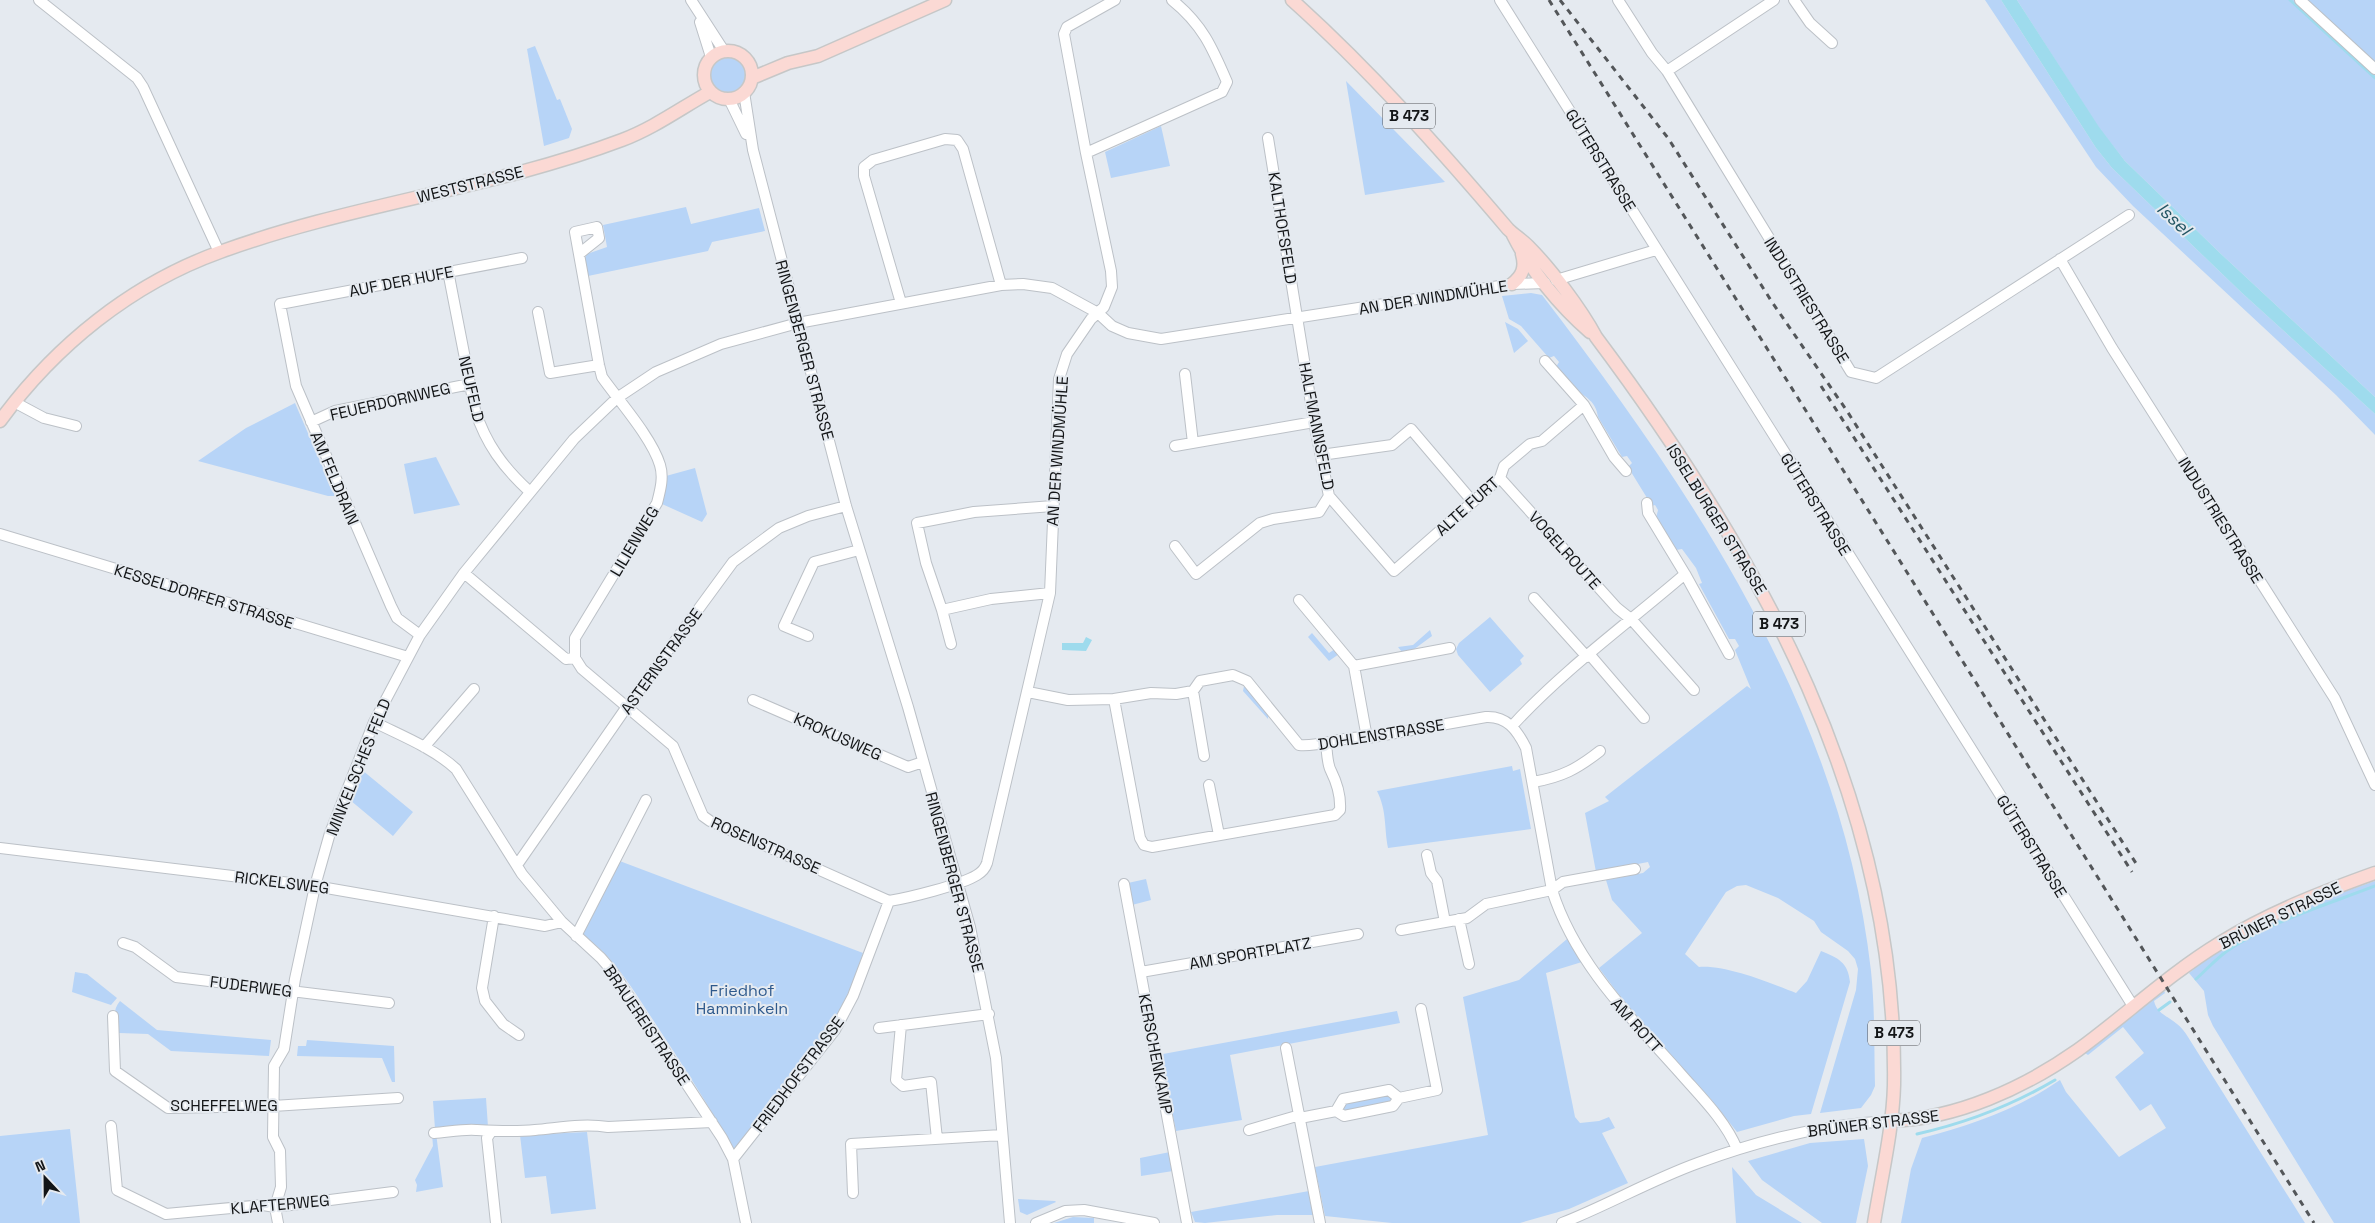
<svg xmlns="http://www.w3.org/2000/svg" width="2375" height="1223" font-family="'Space Grotesk',sans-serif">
<rect width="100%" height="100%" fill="#e5eaf0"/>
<path fill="#b7d4f7" d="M 1985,0 L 2001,0 L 2096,148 L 2112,168 L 2242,293 L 2375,414 L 2375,435 L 2336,395 L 2133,206 L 2096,167 Z
M 2017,0 L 2297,0 L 2375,72 L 2375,397 L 2220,253 L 2125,161 L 2099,128 Z
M 2305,0 L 2375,0 L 2375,64 Z
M 535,46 L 557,100 L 560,99 L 572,129 L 569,138 L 544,146 L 527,49 Z
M708 74a19 19 0 1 1 38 0a19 19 0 1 1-38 0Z
M 1346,81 L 1445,182 L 1365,195 Z
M 1161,126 L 1170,166 L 1111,178 L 1105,152 Z
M 686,207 L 691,224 L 759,208 L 765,231 L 712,242 L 708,251 L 588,276 L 585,258 L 587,254 L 607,247 L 603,225 Z
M 1531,293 L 1542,295 C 1696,496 1842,713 1871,971 C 1875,1009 1874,1048 1875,1086 L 1871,1095 L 1861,1108 L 1820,1113 L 1856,990 L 1858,969 L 1855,959 L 1848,951 L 1821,932 L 1814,921 L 1778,898 L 1746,885 L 1737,886 L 1726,892 L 1685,954 L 1699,967 C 1727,965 1770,983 1796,993 L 1807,981 L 1821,951 C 1838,958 1848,962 1850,982 L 1811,1114 L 1794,1116 L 1737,1132 L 1710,1098 L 1637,1019 L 1599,968 L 1642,933 L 1612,900 L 1606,880 L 1643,873 L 1650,867 L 1648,862 L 1596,872 L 1585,813 L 1609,801 L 1605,797 L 1747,686 L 1751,689 L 1735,650 L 1739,646 L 1735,639 L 1729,639 L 1699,584 L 1702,583 L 1696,568 L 1682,549 L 1676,550 L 1656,518 L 1658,510 L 1655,505 L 1652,506 L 1628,467 L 1632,463 L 1627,456 L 1622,457 L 1598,417 C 1596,401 1586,398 1576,389 C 1569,383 1563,374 1556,367 L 1559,362 L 1554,356 L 1549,358 L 1521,326 L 1509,319 L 1502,296 Z
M 1505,322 L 1518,329 L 1528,341 L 1514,353 Z
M 295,403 L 335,496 L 328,496 L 198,461 L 246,428 Z
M 436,457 L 460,505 L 414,514 L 404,464 Z
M 695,468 L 707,514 L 702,522 L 662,504 L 666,476 Z
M 1490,617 L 1524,656 L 1520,660 L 1522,664 L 1490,692 L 1458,655 L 1456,649 L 1459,643 Z
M 1430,630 L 1432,636 L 1413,650 L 1402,652 L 1398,647 L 1413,645 Z
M 1312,633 L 1329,653 L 1335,649 L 1339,654 L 1329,661 L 1308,637 Z
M 1244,686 L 1268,711 L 1268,719 L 1243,691 Z
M 1512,766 L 1513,771 L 1520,769 L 1531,829 L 1388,848 C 1384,827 1387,811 1377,791 Z
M 362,770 L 413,812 L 393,836 L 350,800 Z
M 617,860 L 863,953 L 846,1004 L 839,1016 L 737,1149 L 732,1149 C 710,1106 683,1066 657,1026 C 635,993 616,958 583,935 Z
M 1146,879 L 1151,900 L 1132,905 L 1128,883 Z
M 2375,881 L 2375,1223 L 2334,1223 L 2213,1026 L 2208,1015 L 2204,991 L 2189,973 C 2205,960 2222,947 2239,937 C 2281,913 2330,897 2375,881 Z
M 1567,939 L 1582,962 L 1546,973 L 1575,1117 L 1580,1123 L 1599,1121 L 1609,1117 L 1615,1128 L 1602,1133 L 1628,1183 L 1569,1209 L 1520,1223 L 1392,1223 L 1325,1216 L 1315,1167 L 1488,1135 L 1463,997 L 1519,980 Z
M 75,972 L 87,974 L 117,998 L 111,1005 L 72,992 Z
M 2163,989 L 2165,993 L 2154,1001 C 2157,1014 2168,1016 2177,1024 C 2181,1027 2185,1032 2188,1037 L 2305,1223 L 1901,1223 L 1911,1169 L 1922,1138 C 1972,1125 2018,1109 2060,1080 L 2066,1092 L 2119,1157 L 2166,1128 L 2151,1104 L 2140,1111 L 2115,1077 L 2144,1053 L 2123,1027 L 2088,1055 L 2085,1053 Z
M 120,1001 L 157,1030 L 271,1040 L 269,1056 L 171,1051 L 148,1034 L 119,1033 C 114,1023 112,1010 120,1001 Z
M 1397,1011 L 1400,1023 L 1230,1055 L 1242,1120 L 1176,1131 L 1161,1057 L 1163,1054 Z
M 307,1040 L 394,1046 L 395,1082 L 392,1082 L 382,1058 L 297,1056 L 298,1046 L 306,1046 Z
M 1388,1094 L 1392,1098 L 1390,1102 L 1346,1111 L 1342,1107 L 1344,1103 Z
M 486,1098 L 488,1127 L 435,1129 L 433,1101 Z
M 70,1129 L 80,1223 L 0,1223 L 0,1136 Z
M 587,1132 L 596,1209 L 551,1214 L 546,1176 L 525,1178 L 520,1135 Z
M 436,1133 L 443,1187 L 416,1192 L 417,1185 L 415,1180 L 433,1146 L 432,1134 Z
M 1864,1139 L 1868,1166 L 1856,1223 L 1822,1223 L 1762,1180 L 1748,1161 L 1810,1143 Z
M 1170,1152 L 1173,1171 L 1141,1176 L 1140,1158 Z
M 1732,1167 L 1756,1195 L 1802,1223 L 1736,1223 Z
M 1309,1191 L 1314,1215 L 1277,1215 L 1205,1223 L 1195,1222 L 1191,1212 Z
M 1018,1199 L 1055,1201 L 1056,1202 L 1027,1215 L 1020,1212 Z
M 1073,1217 L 1094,1218 L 1094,1223 L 1054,1223 Z"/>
<path fill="#9edbed" d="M 2001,0 L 2017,0 L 2099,127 L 2125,161 L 2220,253 L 2375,397 L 2375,414 L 2242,293 L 2112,168 L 2096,148 Z
M 1086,637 L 1092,640 L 1086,651 L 1062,650 L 1062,643 L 1083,643 Z"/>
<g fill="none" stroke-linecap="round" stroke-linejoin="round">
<path stroke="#9edbed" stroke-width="3" d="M 2290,0 L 2375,78
M 2196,979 C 2206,970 2216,959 2227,951 C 2271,921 2326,905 2375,886
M 2159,1010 L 2170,1002
M 1917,1134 C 1966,1123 2011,1106 2055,1080"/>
<defs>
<path id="minor" d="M 39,0 L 137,78 L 143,87 L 219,252
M 691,0 L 724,51
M 1115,0 L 1067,27 L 1064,34 L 1086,153 L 1222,92 L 1227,82 C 1212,47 1202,24 1172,0
M 1500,0 L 2133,1006
M 1618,0 L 1652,53 L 1667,71 L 1851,372 L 1876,378 L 2129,215
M 1794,0 L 1810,23 L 1832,43
M 2300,0 L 2375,69
M 700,22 L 711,57
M 1667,71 L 1774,0
M 744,92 L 753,150 L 846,506 L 908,707 L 970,927 L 996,1058 L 1010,1223
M 729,99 L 746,134
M 1268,138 L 1314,422 L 1329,496 L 1394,571 L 1500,478 L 1504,466 L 1530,444 L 1542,441 L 1584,405
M 579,254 L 599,238 L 597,227 L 575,232 L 599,365 L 602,377 C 619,401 652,438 660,465 C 664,478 660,491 657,503 L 575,638 L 575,658 L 582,669 L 673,746 L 703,816 L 710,821 L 889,901 C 908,898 961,885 977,875 C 982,872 985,869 987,863 L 1050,593 L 1059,379 L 1067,354 L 1091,319 L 1104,307 L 1112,287 L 1111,271 L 1086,153
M 2060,259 L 2112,348 L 2335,699 L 2375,785
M 448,271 L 475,410 C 486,444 503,467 529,491
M 1556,280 L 1656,250
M 901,303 L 864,176 L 864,167 L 873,160 L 945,139 L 957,140 L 963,149 L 1001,285
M 538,312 L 550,373 L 599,365
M 1545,361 L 1584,405 L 1614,457 L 1626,471
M 1185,374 L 1193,443
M 14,402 L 44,418 L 76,426
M 311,422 L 335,411 L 470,384
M 1175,446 L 1314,422
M 1321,455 L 1392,445 L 1411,429 L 1473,502
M 1500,478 L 1617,608 L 1632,620 L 1694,690
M 0,534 L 408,657
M 1175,546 L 1196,574 L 1260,523 L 1273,519 L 1319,512 L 1329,496
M 464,573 L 566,659 L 575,658
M 1685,574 L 1729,654
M 1050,593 L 991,599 L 942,610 L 926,563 L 917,523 L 974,512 L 1053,506
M 1534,598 L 1587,657
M 1299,600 L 1354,666
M 942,610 L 951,644
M 420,635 L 397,618 L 391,606 L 296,386 L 280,304 L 522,258
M 808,636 L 784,626 L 814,562 L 859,550
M 1590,655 L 1644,718
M 1193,691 L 1204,756
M 1028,692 L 1068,700 L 1114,699 L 1151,693 L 1176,694 L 1193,691 L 1200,681 L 1233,675 L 1247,681 L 1299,745 C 1323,747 1344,735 1367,738 L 1486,717 C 1507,716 1517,730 1526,748 L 1552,890 C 1575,963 1631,1018 1680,1073 C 1700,1096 1725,1120 1737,1149
M 1114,699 L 1140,838 L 1144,845 L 1152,847 L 1335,815 L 1340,810 C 1341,795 1337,783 1331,771 C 1327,764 1327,751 1326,743
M 753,700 L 908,767 L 923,762
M 374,722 C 402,736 433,748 456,769 L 522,874 L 562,922 L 601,958 L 613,972 L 722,1138 L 733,1159 L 746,1223
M 1512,726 C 1563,670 1627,624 1685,574 L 1648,513 L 1647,503
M 1367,738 L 1354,666 L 1450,648
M 424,747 L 474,689
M 1533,782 C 1562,777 1577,769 1600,751
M 1209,785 L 1219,835
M 0,848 L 315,886 L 545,926 L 562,922
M 1427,855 L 1431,873 L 1437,881 L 1445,922
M 517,865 L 626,708 L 733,562 L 779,528 L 808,516 L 846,506
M 1124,884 L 1187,1223
M 494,916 L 482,988 L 485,1001 L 503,1024 L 519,1035
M 1459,919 L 1469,964
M 1401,930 L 1467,918 L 1486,904 L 1552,890 L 1563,882 L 1635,869
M 576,936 L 646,800
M 123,943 L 135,947 L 176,977 L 389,1003
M 1141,972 L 1358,934
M 113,1016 L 115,1071 L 168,1108 L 273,1106 L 398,1098
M 901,1025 L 896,1080 L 903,1086 L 931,1082 L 937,1139
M 879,1028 L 989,1014
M 1286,1048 L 1320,1223
M 1399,1098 L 1437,1090 L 1421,1009
M 1300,1118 L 1336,1111 L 1344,1116 L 1393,1106 L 1399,1098 L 1389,1090 L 1343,1099 L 1336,1111
M 111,1126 L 117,1190 L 166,1214 L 263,1205 L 275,1207 L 393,1192
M 1249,1130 L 1300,1115
M 491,1132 L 487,1138 L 496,1223
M 434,1133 C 448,1132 463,1129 476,1130 C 496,1131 515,1132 535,1130 C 559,1128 583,1123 608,1127 L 712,1122
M 733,1159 L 835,1030 L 853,996 L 889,901
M 853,1193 L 851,1144 L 1002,1135
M 278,1223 L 275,1207 L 281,1187 L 280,1151 L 273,1137 L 274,1066 L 284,1049 L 295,979 L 315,886 L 330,833 L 374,722 L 420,635 L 464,573 L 574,439 L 617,398 L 656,372 L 721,344 L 798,323 L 1001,285 L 1023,284 L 1052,288 L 1098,313 L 1112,326 L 1128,333 L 1161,339 L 1512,284 L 1545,283
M 1036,1223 L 1065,1211 L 1084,1210 L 1154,1223
M 1562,1223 C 1608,1205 1651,1180 1698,1163 C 1760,1140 1823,1124 1890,1121"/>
<path id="major" d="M 1292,0 C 1370,70 1440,149 1508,229 C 1514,235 1522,240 1528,246 C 1551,269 1581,309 1596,337 C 1760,556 1898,803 1894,1085 C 1893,1128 1881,1179 1874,1223
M704 75a24 24 0 1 1 48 0a24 24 0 1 1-48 0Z
M 752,78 L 788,63 L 818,56 L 945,0
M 1513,235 C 1531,271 1560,306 1590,332
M 1512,284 C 1522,276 1526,268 1522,254
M 0,421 C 55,346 131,284 220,252 C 351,204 492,189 622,140 C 654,128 681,108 710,92
M 1890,1121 C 1956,1119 2024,1088 2078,1050 C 2126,1015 2169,974 2220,943 C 2268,913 2322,892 2375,873"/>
</defs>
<use href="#minor" stroke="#bcc1c7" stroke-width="12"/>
<use href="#major" stroke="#c6c7c7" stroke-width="15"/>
<use href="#minor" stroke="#fff" stroke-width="10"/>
<use href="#major" stroke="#fbd9d4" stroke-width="12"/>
<path stroke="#535659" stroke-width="3" stroke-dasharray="6 6" stroke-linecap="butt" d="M 1549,0 L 2314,1223
M 1560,0 L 1668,138 L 1772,302 L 1847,411 L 2139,868
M 1821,386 L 2132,872"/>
</g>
<g text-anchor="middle" stroke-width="4" stroke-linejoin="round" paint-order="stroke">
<g fill="#e5eaf0" stroke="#525558" stroke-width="1">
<rect x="1383" y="103.5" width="52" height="25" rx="4"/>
<rect x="1753" y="611.5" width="52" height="25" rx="4"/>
<rect x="1868" y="1020.5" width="52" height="25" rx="4"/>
</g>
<g font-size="15" font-weight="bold" fill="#131517">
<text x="1409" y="121">B 473</text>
<text x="1779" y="629">B 473</text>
<text x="1894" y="1038">B 473</text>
</g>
<g font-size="16" fill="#131517" stroke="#e5eaf0">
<text transform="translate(1601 160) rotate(58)" y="6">GÜTERSTRASSE</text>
<text transform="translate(470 184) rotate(-14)" y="6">WESTSTRASSE</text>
<text transform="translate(1283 228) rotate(81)" y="6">KALTHOFSFELD</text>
<text transform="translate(401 281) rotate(-11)" y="6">AUF DER HUFE</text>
<text transform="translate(1433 297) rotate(-9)" y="6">AN DER WINDMÜHLE</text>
<text transform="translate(1807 300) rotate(58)" y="6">INDUSTRIESTRASSE</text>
<text transform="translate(805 350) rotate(75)" y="6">RINGENBERGER STRASSE</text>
<text transform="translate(472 389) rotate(77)" y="6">NEUFELD</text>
<text transform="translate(390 401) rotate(-13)" y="6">FEUERDORNWEG</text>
<text transform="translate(1317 426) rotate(79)" y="6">HALFMANNSFELD</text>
<text transform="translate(1057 451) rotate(-86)" y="6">AN DER WINDMÜHLE</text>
<text transform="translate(335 478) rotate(67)" y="6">AM FELDRAIN</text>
<text transform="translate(1816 504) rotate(58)" y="6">GÜTERSTRASSE</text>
<text transform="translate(1467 506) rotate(-42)" y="6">ALTE FURT</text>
<text transform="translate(1717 519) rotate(58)" y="6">ISSELBURGER STRASSE</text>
<text transform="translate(2221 520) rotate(58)" y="6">INDUSTRIESTRASSE</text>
<text transform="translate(634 541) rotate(-59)" y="6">LILIENWEG</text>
<text transform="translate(1565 550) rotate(48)" y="6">VOGELROUTE</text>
<text transform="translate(204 596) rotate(17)" y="6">KESSELDORFER STRASSE</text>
<text transform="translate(661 661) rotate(-54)" y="6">ASTERNSTRASSE</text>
<text transform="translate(1381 734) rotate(-9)" y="6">DOHLENSTRASSE</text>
<text transform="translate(838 736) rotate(24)" y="6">KROKUSWEG</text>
<text transform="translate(358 767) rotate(-68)" y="6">MINKELSCHES FELD</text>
<text transform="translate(766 845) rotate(24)" y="6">ROSENSTRASSE</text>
<text transform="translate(2032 846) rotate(58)" y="6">GÜTERSTRASSE</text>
<text transform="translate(282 882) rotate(7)" y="6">RICKELSWEG</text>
<text transform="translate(955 882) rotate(75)" y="6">RINGENBERGER STRASSE</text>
<text transform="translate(2280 915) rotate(-26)" y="6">BRÜNER STRASSE</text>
<text transform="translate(1250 953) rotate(-10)" y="6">AM SPORTPLATZ</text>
<text transform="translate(251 986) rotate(7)" y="6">FUDERWEG</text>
<text transform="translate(647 1025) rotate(56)" y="6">BRAUEREISTRASSE</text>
<text transform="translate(1637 1025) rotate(48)" y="6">AM ROTT</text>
<text transform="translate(1156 1054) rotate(79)" y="6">KERSCHENKAMP</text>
<text transform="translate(798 1074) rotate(-53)" y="6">FRIEDHOFSTRASSE</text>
<text x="224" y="1111">SCHEFFELWEG</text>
<text transform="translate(1873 1123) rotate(-7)" y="6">BRÜNER STRASSE</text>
<text transform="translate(280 1204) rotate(-5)" y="6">KLAFTERWEG</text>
</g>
<g font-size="16" fill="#2e598c" stroke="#e5eaf0">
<text x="742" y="996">Friedhof<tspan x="742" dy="18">Hamminkeln</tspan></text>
</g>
<g font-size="18" font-style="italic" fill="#235563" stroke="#e5eaf0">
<text transform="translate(2174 219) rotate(43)" y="6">Issel</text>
</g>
</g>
<g transform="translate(45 1178) rotate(338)" stroke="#e5eaf0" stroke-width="4" paint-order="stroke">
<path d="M0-4L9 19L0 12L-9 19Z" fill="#131517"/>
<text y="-8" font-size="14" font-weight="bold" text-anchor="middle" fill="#131517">N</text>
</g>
</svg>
